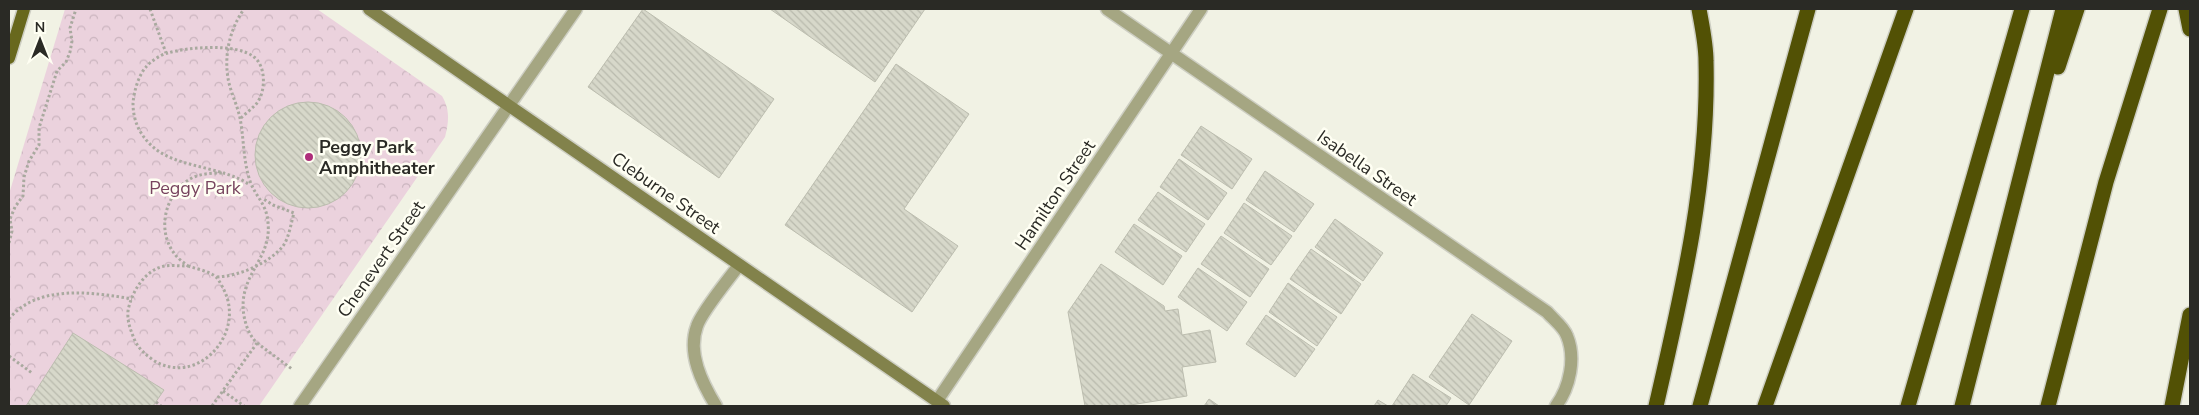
<svg xmlns="http://www.w3.org/2000/svg" width="2199" height="415" font-family="'Nunito Sans',sans-serif">
<defs>
<pattern id="park-crowns" width="20" height="18" patternUnits="userSpaceOnUse" patternTransform="scale(1.25)"><rect width="20" height="18" fill="#ebd2dd"/><path d="M2 6a3 3 0 1 1 6 0M12 15a3 3 0 1 1 6 0" fill="none" stroke="#cab4be"/></pattern>
<pattern id="building-back-hatch" width="6" height="6" patternUnits="userSpaceOnUse" patternTransform="scale(1.25)"><rect width="6" height="6" fill="#d7d8ca"/><path d="M-1 5l2 2M0 0l6 6M5-1l2 2" fill="none" stroke="#b9baad"/></pattern>
</defs>
<rect width="100%" height="100%" fill="#f1f2e4"/>
<path fill="url(#park-crowns)" d="M 65,9 L 317,9 L 442,96 C 450,110 449,121 445,137 L 259,406 L 9,406 L 9,194 Z"/>
<path fill="url(#building-back-hatch)" stroke="#bcbdaf" d="M 643,9 L 774,99 L 719,178 L 588,87 Z
M 770,9 L 925,9 L 875,82 Z
M 896,64 L 969,114 L 904,209 L 958,246 L 912,312 L 785,225 Z
M255 155a53 53 0 1 1 106 0a53 53 0 1 1-106 0Z
M 1201,126 L 1252,159 L 1232,189 L 1181,155 Z
M 1179,159 L 1227,193 L 1208,220 L 1160,187 Z
M 1265,171 L 1314,204 L 1294,232 L 1246,200 Z
M 1158,192 L 1205,224 L 1186,252 L 1138,220 Z
M 1244,203 L 1292,236 L 1271,265 L 1224,233 Z
M 1335,219 L 1383,253 L 1363,281 L 1315,247 Z
M 1134,224 L 1182,256 L 1163,285 L 1115,252 Z
M 1221,236 L 1269,269 L 1250,297 L 1201,264 Z
M 1311,249 L 1361,284 L 1341,314 L 1290,279 Z
M 1101,264 L 1164,306 L 1165,311 L 1178,309 L 1182,335 L 1210,330 L 1216,362 L 1182,367 L 1187,396 L 1124,406 L 1085,406 L 1068,312 Z
M 1198,268 L 1247,302 L 1227,331 L 1178,297 Z
M 1288,283 L 1337,317 L 1317,346 L 1269,312 Z
M 1472,314 L 1512,341 L 1469,405 L 1429,377 Z
M 1266,315 L 1315,349 L 1295,377 L 1246,344 Z
M 73,333 L 164,390 L 153,406 L 26,406 Z
M 1413,374 L 1451,398 L 1446,406 L 1392,406 Z
M 1209,399 L 1219,406 L 1204,406 Z
M 1378,400 L 1388,406 L 1374,406 Z"/>
<g fill="none" stroke-linecap="round" stroke-linejoin="round">
<defs>
<path id="service" d="M 716,406 C 702,383 687,353 697,326 C 702,311 729,279 739,265"/>
<path id="minor" d="M 1107,9 L 1547,312 C 1553,319 1564,327 1567,336 C 1576,358 1570,387 1556,406
M 937,401 L 1201,9
M 300,406 L 576,9"/>
<path id="secondary" d="M 369,9 L 944,406"/>
<path id="primary" d="M 9,58 L 24,9"/>
<path id="motorway" d="M 2186,9 L 2190,29
M 2058,67 L 2077,9
M 1656,406 C 1682,293 1709,179 1706,61 C 1706,44 1702,26 1699,9
M 1700,406 L 1808,9
M 1765,406 L 1906,9
M 1908,406 L 2022,9
M 1962,406 L 2063,9
M 2048,406 L 2106,182 L 2160,9
M 2172,406 L 2190,315"/>
</defs>
<use href="#service" stroke="#cdcec2" stroke-width="15"/>
<use href="#minor" stroke="#cdcec2" stroke-width="15"/>
<use href="#secondary" stroke="#cdcec2" stroke-width="15"/>
<use href="#primary" stroke="#cdcec2" stroke-width="15"/>
<use href="#motorway" stroke="#cdcec2" stroke-width="18"/>
<path stroke="#a9a99f" stroke-width="3" stroke-dasharray="2.5 2.5" stroke-linecap="butt" d="M 150,9 L 166,53
M 241,118 C 246,113 253,108 257,103 C 266,91 266,66 254,57 C 237,43 188,47 168,53 C 161,54 150,62 146,67 C 138,76 134,92 133,103 C 133,120 139,134 152,146 C 175,168 223,166 250,185
M 9,243 L 12,231 L 10,219 L 15,207 L 23,196 L 24,177 L 29,161 L 39,145 L 39,128 L 57,71 L 66,62 L 70,52 L 72,41 L 70,28 L 76,9
M 188,266 C 197,269 209,271 216,277 C 219,280 222,286 224,290 C 246,334 197,388 153,360 C 145,354 139,349 135,341 C 131,331 127,322 128,311 C 131,293 145,269 165,266 C 172,265 180,266 188,266 C 183,262 177,258 174,253 C 155,228 167,189 194,177 C 204,173 215,173 225,173
M 217,277 C 239,276 268,264 283,246 C 289,238 291,223 294,213 L 273,205 L 262,198
M 9,319 C 37,284 93,292 132,299
M 257,343 L 292,369
M 9,356 L 32,373
M 223,391 L 244,406
M 156,402 L 161,406
M 212,406 L 257,343 C 249,335 246,326 244,316 C 237,275 272,260 268,223 C 267,204 255,196 250,181 C 243,160 244,139 240,118 C 237,104 230,91 228,78 C 224,54 230,29 244,9"/>
<use href="#service" stroke="#a5a682" stroke-width="12"/>
<use href="#minor" stroke="#a5a682" stroke-width="12"/>
<use href="#secondary" stroke="#82824b" stroke-width="12"/>
<use href="#primary" stroke="#68681d" stroke-width="12"/>
<use href="#motorway" stroke="#525105" stroke-width="15"/>
</g>
<circle fill="#ae2e7b" stroke="#fffff3" stroke-width="2" cx="309" cy="157" r="5"/>
<g text-anchor="middle" stroke-width="5" stroke-linejoin="round" paint-order="stroke">
<g font-size="18" font-weight="bold" fill="#2a2a25" stroke="#fffff3" text-anchor="start">
<text x="319" y="153">Peggy Park<tspan x="319" dy="21">Amphitheater</tspan></text>
</g>
<g font-size="18" fill="#2a2a25" stroke="#fffff3">
<text transform="translate(1367 168) rotate(35)" y="6">Isabella Street</text>
<text transform="translate(666 193) rotate(35)" y="6">Cleburne Street</text>
<text transform="translate(1055 195) rotate(-56)" y="6">Hamilton Street</text>
<text transform="translate(381 259) rotate(-55)" y="6">Chenevert Street</text>
</g>
<g font-size="18" fill="#77435e" stroke="#fffff3">
<text x="195" y="194">Peggy Park</text>
</g>
</g>
<rect width="2199" height="415" fill="none" stroke="#2a2a25" stroke-width="20"/>
<g transform="translate(40 40)" stroke="#fffff3" stroke-width="4" paint-order="stroke">
<path d="M0-4L9 19L0 12L-9 19Z" fill="#2a2a25"/>
<text y="-8" font-size="14" font-weight="bold" text-anchor="middle" fill="#2a2a25">N</text>
</g>
</svg>
